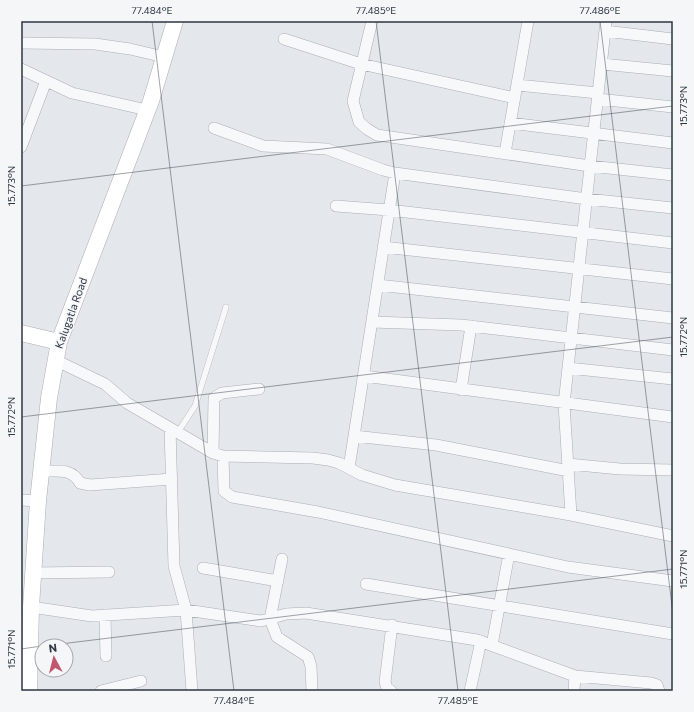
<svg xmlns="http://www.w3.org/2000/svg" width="694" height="712" font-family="Commissioner,sans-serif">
<rect width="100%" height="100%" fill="#e4e7eb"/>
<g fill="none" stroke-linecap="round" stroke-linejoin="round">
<defs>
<path id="lane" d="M 178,432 L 195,406 L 226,307"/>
<path id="street" d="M 372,21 L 353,101 L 359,122 L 367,129 L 377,135 L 590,166 L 673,175
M 605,31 L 673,39
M 284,39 L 361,64 L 515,98
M 21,43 L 95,44 L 130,49 L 164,57
M 602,64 L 673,71
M 21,69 L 72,93 L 147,110
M 517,85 L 598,93
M 598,99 L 673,107
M 510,123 L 673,143
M 214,128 L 263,146 L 327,149 L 383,170 L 395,173 L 587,199 L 673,208
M 21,147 L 46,81
M 505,153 L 528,21
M 336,206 L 389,210 L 673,243
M 383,247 L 673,279
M 378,285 L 673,318
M 372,322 L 461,325 L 673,350
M 55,360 L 105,384 L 127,403 L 213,453 L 223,456 L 313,458 L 328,460 L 339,463 L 362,475 L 395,485 L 571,515 L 673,536
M 568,368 L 673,379
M 364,376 L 673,417
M 461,390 L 471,326
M 170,428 L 174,566 L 186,610 L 192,691
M 354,436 L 436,445 L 569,471
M 213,453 L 214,398 L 222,393 L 259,389
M 223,456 L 224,491 L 232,497 L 318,512 L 568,567 L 673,581
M 568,464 L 620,469 L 673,470
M 349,468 L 395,173
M 41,471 C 57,472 71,467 80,483 L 90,485 L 172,479
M 21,500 L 38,501
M 571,515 L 564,404 L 606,21
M 282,559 L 270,619 L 277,637 L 308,657 L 311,666 L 312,691
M 203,568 L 278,581
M 33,573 L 109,572
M 366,584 L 673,634
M 31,607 L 92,616 L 186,610 L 261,621 L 286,614 L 306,613 L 477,640 L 575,676 L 651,683 L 657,685 L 659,691
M 105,615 L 106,656
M 492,645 L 509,554
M 101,691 L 141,681
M 391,691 L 387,688 L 385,682 L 392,625
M 470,691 L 481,641
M 574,691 L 575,676"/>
<path id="secondary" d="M 21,333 L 59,342
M 29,691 L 31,607 L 38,501 L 49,398 L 59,342 L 151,101 L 175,21"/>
</defs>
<use href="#lane" stroke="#aaaeb5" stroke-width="6"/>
<use href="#street" stroke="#aaaeb5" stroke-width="12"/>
<use href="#secondary" stroke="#aaaeb5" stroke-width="17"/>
<use href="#lane" stroke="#f7f8f9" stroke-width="5.5"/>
<use href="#street" stroke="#f7f8f9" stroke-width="11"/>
<use href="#secondary" stroke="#fff" stroke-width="16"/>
</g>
<path fill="none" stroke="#2e3642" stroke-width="1" stroke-opacity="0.45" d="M 152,21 L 234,691M 376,21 L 458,691M 600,21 L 673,614M 21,186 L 673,106M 21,417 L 673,337M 44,646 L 673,569M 21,649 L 42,646"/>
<g text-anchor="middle" stroke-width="3" stroke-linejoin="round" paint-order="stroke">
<g font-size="11" fill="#2e3642" stroke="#f4f6f8">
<text transform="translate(71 313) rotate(-70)" y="4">Kalugatla Road</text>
</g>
</g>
<rect width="694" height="712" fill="none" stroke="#f4f6f8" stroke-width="44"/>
<g transform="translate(54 658) rotate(353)"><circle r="19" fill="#f4f6f8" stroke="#a5a9af"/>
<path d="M0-3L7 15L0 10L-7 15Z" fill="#c1586f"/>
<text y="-6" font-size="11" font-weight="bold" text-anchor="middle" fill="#2e3642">N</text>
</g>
<rect x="22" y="22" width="650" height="668" fill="none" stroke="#2e3642" stroke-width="1.5"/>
<g font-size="10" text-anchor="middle" fill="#2e3642">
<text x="152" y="14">77.484°E</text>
<text x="376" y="14">77.485°E</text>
<text x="600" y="14">77.486°E</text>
<text transform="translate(683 106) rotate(-90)" y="4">15.773°N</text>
<text transform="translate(11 186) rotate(-90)" y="4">15.773°N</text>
<text transform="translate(683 337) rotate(-90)" y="4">15.772°N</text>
<text transform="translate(11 417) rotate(-90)" y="4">15.772°N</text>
<text transform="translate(683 569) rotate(-90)" y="4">15.771°N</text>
<text transform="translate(11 649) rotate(-90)" y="4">15.771°N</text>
<text x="234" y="704">77.484°E</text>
<text x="458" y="704">77.485°E</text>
</g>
</svg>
